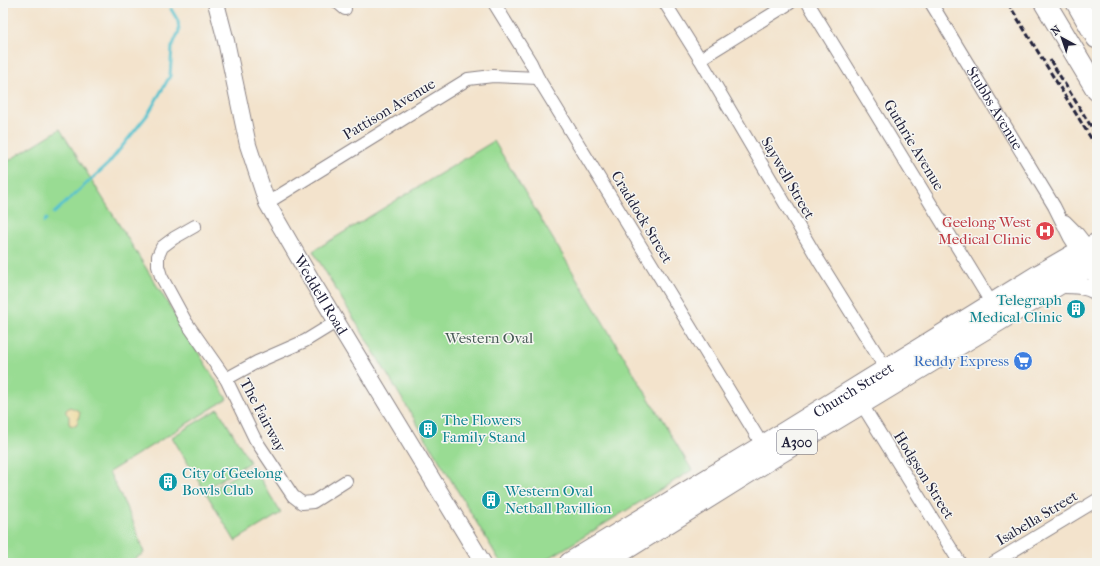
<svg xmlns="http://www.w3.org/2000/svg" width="1100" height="566" font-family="'IM FELL French Canon',serif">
<rect width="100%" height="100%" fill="#f6f6f2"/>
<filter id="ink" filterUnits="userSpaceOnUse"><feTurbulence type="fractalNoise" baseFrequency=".025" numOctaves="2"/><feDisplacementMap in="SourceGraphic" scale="8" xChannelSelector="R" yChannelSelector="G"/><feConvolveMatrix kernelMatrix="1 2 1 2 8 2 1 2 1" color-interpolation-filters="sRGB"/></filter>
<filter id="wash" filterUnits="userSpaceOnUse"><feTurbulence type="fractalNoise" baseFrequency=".012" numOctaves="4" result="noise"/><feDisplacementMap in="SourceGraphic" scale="16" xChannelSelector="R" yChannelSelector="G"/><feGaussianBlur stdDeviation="0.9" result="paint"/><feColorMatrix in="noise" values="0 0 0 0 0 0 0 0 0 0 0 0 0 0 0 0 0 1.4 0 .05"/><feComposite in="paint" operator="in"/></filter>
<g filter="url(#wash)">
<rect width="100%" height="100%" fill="#f3e3cc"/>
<path fill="#99dc93" stroke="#5e7f67" d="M 60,129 L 227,399 L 109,472 L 132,519 L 144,553 L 128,563 L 3,563 L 3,164 Z
M 494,141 L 692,470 L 541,563 L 501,563 L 313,251 Z
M 218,409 L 250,462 L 204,490 L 172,437 Z
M 252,465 L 281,513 L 235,541 L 206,493 Z"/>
<path fill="#eeda9e" stroke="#887e6c" d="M 70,407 L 79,411 L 80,412 L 77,424 L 76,426 L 70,425 L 69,423 L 69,416 L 66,413 L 66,410 Z"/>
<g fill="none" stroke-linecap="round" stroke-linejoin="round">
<path stroke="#56c2ce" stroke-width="3" d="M 54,213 L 108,164 L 148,114 L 170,76 L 172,47 L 179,31 L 178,21 L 171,9
M 44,222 L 46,219"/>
</g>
</g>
<g filter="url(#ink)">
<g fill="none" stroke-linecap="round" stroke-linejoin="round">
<defs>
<g id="street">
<path d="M 338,3 L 345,9"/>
<path d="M 494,3 L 531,63 L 538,78 L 763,446"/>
<path d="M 665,3 L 700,59 L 819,261 L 886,369"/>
<path d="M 808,3 L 992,304"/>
<path id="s1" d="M 931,3 L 1054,206 L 1070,238 L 1079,252"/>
<path d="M 700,59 L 790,3"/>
<path d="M 267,203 L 468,79 L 493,76 L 538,78"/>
<path d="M 1065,221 L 1078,234 L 1089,248"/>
<path d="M 195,226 L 174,238 L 162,247 L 158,256 L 158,266 L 161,276 L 186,322 L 226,379 L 255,439 L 293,496 L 302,503 L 313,502 L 346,481"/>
<path d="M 226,379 L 257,362 L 305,341 L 336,322"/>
<path d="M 861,403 L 960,563"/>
<path d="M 993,563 L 1097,500"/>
</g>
<g id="secondary">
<path id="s2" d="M 216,3 L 226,41 L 248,145 L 267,203 L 312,281 L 483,563"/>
<path d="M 1089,266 L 1097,278"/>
<path d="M 1056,285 C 1071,285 1084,284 1097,292"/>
</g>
<g id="highway">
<path d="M 1045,3 L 1097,90"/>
<path d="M 1077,3 L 1097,38"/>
<path id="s3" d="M 570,563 L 763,446 L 1041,274 L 1079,252 L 1097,244"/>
<path d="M 603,563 L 779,453 L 1097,261"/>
</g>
</defs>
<use href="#street" stroke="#8a8284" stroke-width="14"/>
<use href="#secondary" stroke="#8a8284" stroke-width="18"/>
<use href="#highway" stroke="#8a8284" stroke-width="23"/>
<use href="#street" stroke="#fff" stroke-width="12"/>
<use href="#secondary" stroke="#fff" stroke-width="16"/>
<use href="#highway" stroke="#fff" stroke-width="21"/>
<path stroke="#22223b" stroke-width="3" stroke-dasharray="6 3" stroke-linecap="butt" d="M 1008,3 L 1097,148
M 1050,60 L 1097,136"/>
</g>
</g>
<defs>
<symbol id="hospital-disc" viewBox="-11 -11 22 22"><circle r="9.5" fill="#e0444e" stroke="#f6f6f2"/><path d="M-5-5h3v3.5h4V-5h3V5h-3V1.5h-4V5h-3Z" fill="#fff"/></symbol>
<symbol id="building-disc" viewBox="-11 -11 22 22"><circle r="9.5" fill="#0f9aa8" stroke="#f6f6f2"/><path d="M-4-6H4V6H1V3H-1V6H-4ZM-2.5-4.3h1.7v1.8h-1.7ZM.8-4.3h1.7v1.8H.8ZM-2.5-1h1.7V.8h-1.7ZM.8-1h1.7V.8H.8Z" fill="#fff"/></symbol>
<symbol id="supermarket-disc" viewBox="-11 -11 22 22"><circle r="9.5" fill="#3f7fe0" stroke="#f6f6f2"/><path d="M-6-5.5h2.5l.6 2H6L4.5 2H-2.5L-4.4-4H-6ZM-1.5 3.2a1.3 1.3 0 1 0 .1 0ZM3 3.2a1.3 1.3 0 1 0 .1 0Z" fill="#fff"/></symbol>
</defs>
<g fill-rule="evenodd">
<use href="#hospital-disc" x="1034" y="220" width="22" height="22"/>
<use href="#building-disc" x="1065" y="298" width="22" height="22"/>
<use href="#supermarket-disc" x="1012" y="350" width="22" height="22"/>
<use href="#building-disc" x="417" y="418" width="22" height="22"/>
<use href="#building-disc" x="157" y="471" width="22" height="22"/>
<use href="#building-disc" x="480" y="489" width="22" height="22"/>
</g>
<g text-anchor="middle" stroke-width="3" stroke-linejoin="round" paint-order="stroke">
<rect fill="#f6f6f2" stroke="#626272" stroke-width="1" x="777" y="430" width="40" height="24" rx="3"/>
<g font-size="14" font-weight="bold" fill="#22223b">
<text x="797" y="447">A300</text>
</g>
<g font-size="15" fill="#22223b" stroke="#f6f6f2">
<text dy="5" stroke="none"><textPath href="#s1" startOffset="123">Stubbs Avenue</textPath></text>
<text transform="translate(389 109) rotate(-31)" y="5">Pattison Avenue</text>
<text transform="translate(914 145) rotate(59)" y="5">Guthrie Avenue</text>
<text transform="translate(788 178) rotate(60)" y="5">Saywell Street</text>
<text transform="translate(642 217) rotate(59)" y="5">Craddock Street</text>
<text dy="5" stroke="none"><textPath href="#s2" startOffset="313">Weddell Road</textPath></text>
<text dy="5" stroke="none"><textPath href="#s3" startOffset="332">Church Street</textPath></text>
<text transform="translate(263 415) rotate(62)" y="5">The Fairway</text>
<text transform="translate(924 475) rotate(58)" y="5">Hodgson Street</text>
<text transform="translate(1037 518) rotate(-31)" y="5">Isabella Street</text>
</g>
<g font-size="15" fill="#be3a42" stroke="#f6f6f2" text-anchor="end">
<text x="1031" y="227">Geelong West<tspan x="1031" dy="17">Medical Clinic</tspan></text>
</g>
<g font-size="15" fill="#0d838f" stroke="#f6f6f2" text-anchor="start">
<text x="1062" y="305" text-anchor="end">Telegraph<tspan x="1062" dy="17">Medical Clinic</tspan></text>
<text x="442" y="425">The Flowers<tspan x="442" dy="17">Family Stand</tspan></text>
<text x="182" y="478">City of Geelong<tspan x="182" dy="17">Bowls Club</tspan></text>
<text x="505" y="496">Western Oval<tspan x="505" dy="17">Netball Pavillion</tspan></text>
</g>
<g font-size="15" fill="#465a55" stroke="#f6f6f2">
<text x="489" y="343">Western Oval</text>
</g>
<g font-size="15" fill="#366cbe" stroke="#f6f6f2" text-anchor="end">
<text x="1009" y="366">Reddy Express</text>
</g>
</g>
<rect width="1100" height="566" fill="none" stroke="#f6f6f2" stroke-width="16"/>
<g transform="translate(1062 38) rotate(320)" stroke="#f6f6f2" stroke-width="3" paint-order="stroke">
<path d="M0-3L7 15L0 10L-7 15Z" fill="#22223b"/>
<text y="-6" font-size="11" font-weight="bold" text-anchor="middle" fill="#22223b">N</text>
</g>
</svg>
